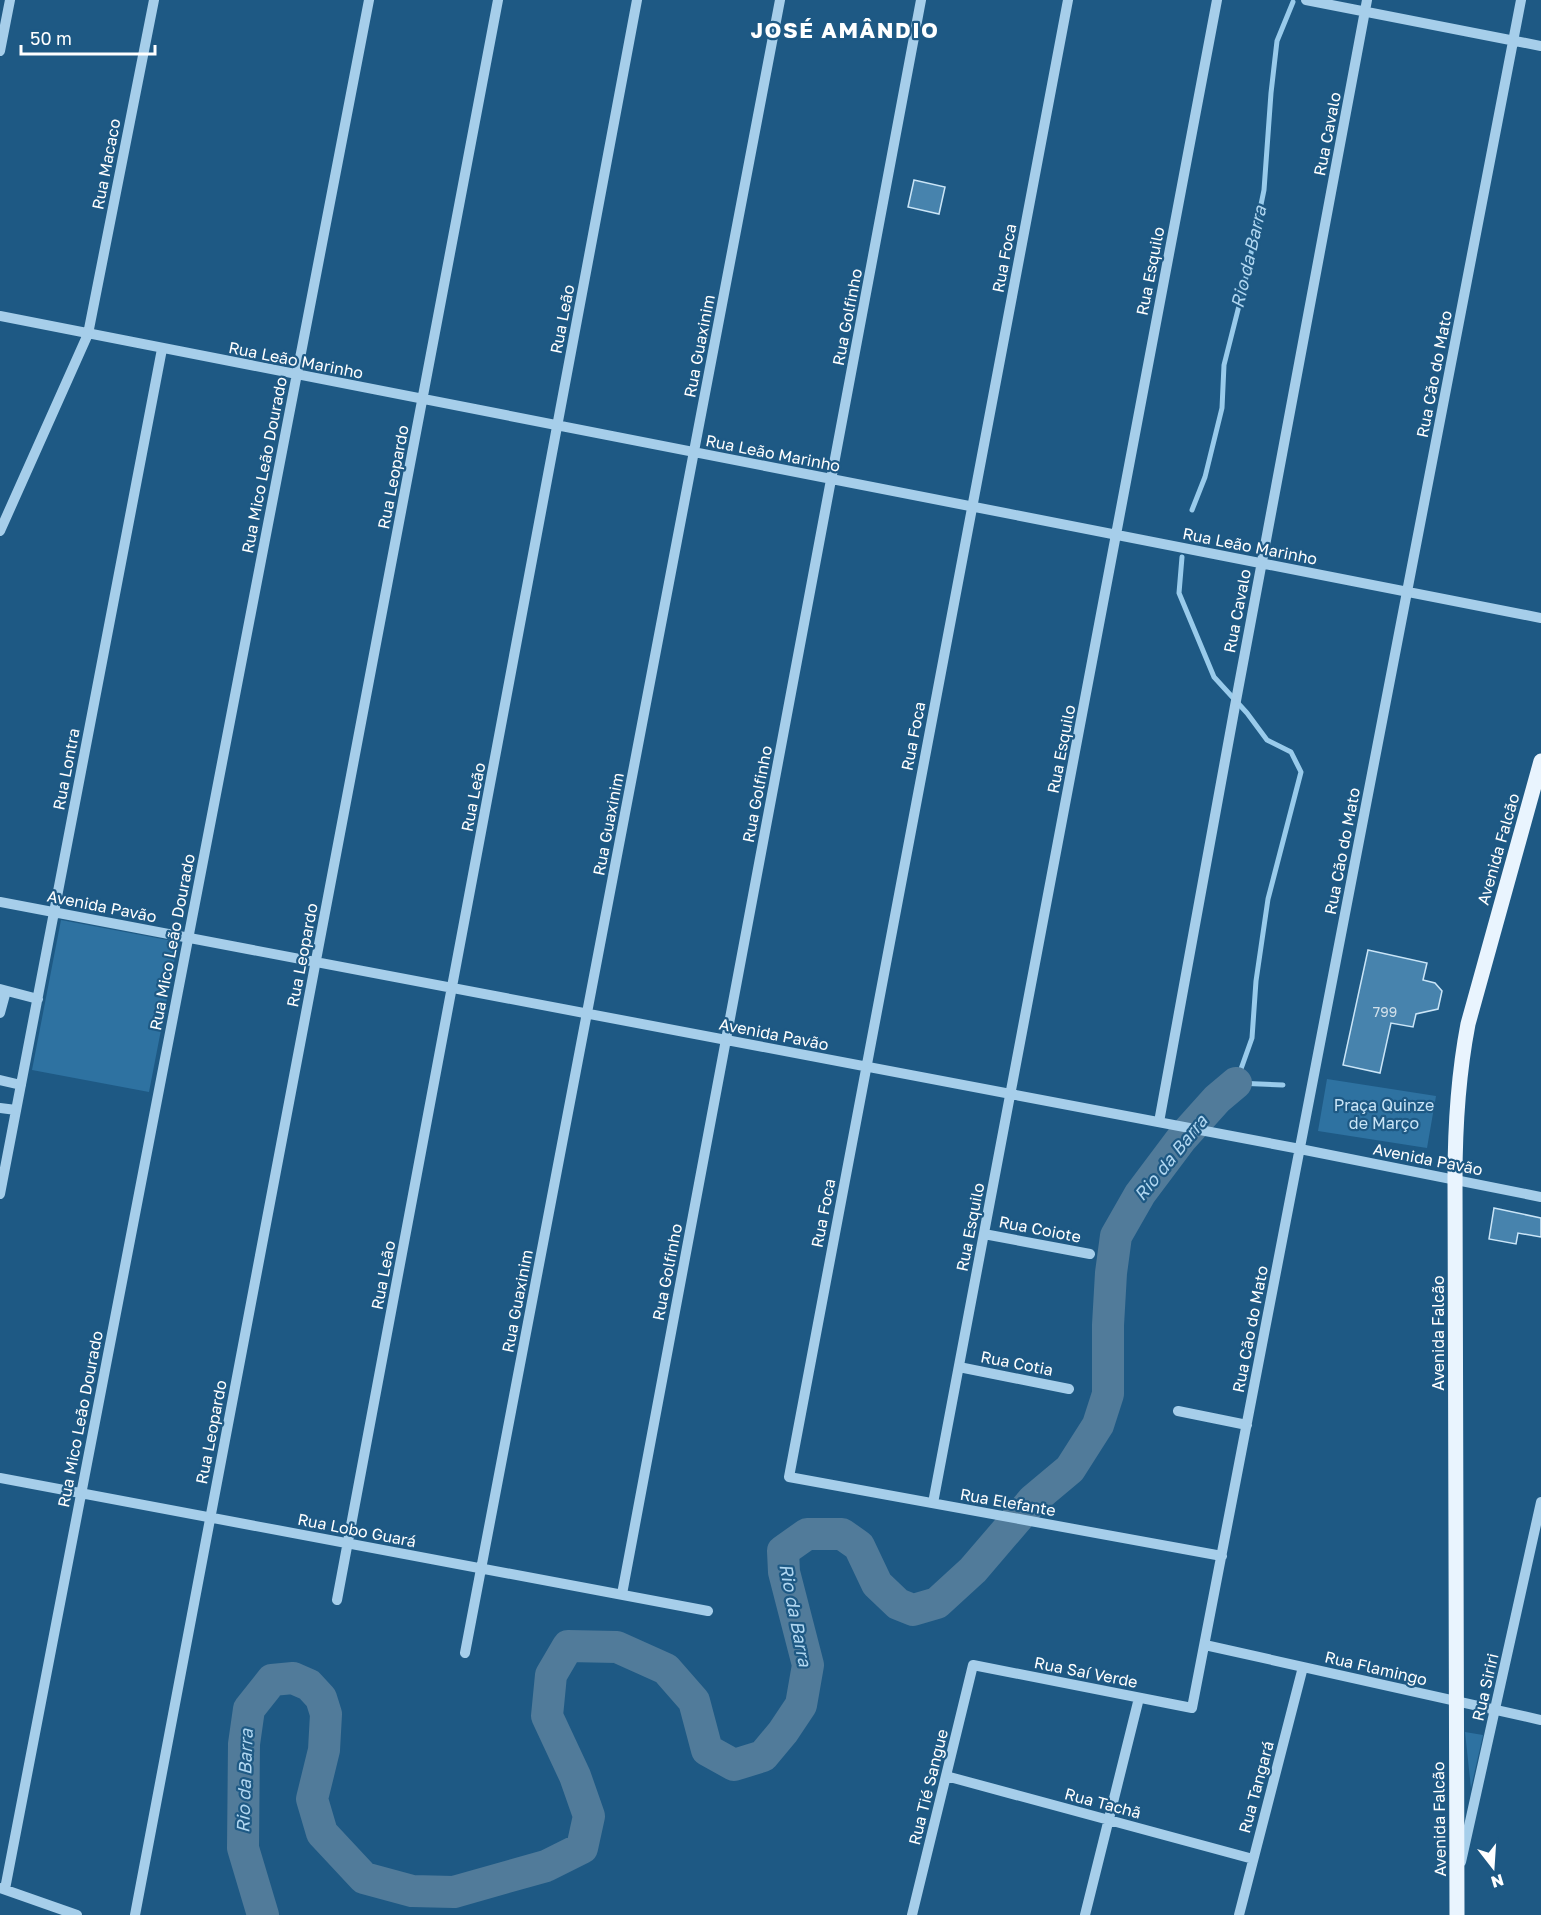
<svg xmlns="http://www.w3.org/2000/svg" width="1541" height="1915" font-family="'Golos Text',sans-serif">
<rect width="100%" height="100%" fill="#1e5984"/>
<path fill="#2e72a1" d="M 61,920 L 178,942 L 149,1092 L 32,1070 Z
M 1327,1079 L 1436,1096 L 1427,1148 L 1318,1131 Z
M 1465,1732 L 1483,1735 L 1471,1788 Z"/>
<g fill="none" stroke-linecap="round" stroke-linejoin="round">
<path stroke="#99cbeb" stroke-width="5" d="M 1192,510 L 1205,477 L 1222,408 L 1224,365 L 1245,282 L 1264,190 L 1271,93 L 1277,41 L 1293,2
M 1182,557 L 1179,593 L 1214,677 L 1247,713 L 1267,740 L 1291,752 L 1301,772 L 1268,899 L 1256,981 L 1252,1038 L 1236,1083 L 1283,1085"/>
<path stroke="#517b9a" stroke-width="32" d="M 263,1915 L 243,1848 L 244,1744 L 249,1709 L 272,1680 L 293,1678 L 309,1685 L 321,1698 L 326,1714 L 324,1750 L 312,1799 L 322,1833 L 364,1878 L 412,1891 L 454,1892 L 546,1866 L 582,1848 L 589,1816 L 575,1776 L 547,1716 L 551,1675 L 568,1646 L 617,1647 L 666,1669 L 694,1701 L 707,1750 L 734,1765 L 763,1756 L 783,1732 L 801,1705 L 808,1665 L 784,1572 L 783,1551 L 807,1534 L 842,1534 L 859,1546 L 877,1584 L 898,1604 L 913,1610 L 937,1603 L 973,1570 L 1033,1500 L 1070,1469 L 1098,1425 L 1108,1394 L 1108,1325 L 1111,1273 L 1116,1236 L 1140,1194 L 1182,1138 L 1217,1099 L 1236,1083"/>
</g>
<path fill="#4783ad" stroke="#cae5f7" stroke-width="1.5" d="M 914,180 L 945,187 L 939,214 L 908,207 Z
M 1368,950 L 1427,963 L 1423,980 L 1435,983 L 1442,991 L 1438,1009 L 1416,1014 L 1413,1027 L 1391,1023 L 1380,1073 L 1343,1065 Z
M 1494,1208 L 1541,1218 L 1541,1237 L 1518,1233 L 1516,1244 L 1489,1239 Z"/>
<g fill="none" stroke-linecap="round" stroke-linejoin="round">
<path stroke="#a6ceea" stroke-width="10" d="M 1068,0 L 789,1477 L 1222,1556
M 1306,0 L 1541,46
M 0,51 L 10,0
M 0,316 L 1541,618
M 0,531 L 88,334 L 154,0
M 0,902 L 1300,1149 L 1541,1197
M 0,989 L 38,999
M 0,1013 L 6,991
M 0,1080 L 21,1085
M 0,1108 L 16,1110
M 1159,1122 L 1235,706 L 1367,0
M 0,1194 L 162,349
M 984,1234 L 1090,1254
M 959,1367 L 1069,1389
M 1178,1411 L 1247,1425
M 0,1478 L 708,1611
M 933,1503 L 1217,0
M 622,1594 L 921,0
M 337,1600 L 637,0
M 1205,1645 L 1541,1720
M 465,1653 L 780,0
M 946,1776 L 1253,1859
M 1461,1862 L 1541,1502
M 0,1888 L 77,1915
M 5,1889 L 369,0
M 135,1915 L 498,0
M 912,1915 L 973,1665 L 1192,1708 L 1521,0
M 1085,1915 L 1139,1698
M 1239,1915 L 1303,1667"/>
<path stroke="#e9f4fe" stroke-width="15" d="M 1457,1915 L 1455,1179 C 1455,1126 1458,1076 1468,1024 L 1541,761"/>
</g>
<g text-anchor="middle" stroke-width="4.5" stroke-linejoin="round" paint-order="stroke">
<g font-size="14" fill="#d1e0ea">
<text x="1385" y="1017">799</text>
</g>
<g font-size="16" fill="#fff" stroke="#1e5984">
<text transform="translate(1327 134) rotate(-79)" y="6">Rua Cavalo</text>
<text transform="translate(106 164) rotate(-79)" y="6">Rua Macaco</text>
<text transform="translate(1004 258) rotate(-79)" y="6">Rua Foca</text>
<text transform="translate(1150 271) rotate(-79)" y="6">Rua Esquilo</text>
<text transform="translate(847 317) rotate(-79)" y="6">Rua Golfinho</text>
<text transform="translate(562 319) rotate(-79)" y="6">Rua Leão</text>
<text transform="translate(699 346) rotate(-79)" y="6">Rua Guaxinim</text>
<text transform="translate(296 360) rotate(11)" y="6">Rua Leão Marinho</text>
<text transform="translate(1434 374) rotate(-79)" y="6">Rua Cão do Mato</text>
<text transform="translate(773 453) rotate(11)" y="6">Rua Leão Marinho</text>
<text transform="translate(264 465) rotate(-79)" y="6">Rua Mico Leão Dourado</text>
<text transform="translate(393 477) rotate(-79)" y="6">Rua Leopardo</text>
<text transform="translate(1250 546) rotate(11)" y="6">Rua Leão Marinho</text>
<text transform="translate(1237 611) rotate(-79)" y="6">Rua Cavalo</text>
<text transform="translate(913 736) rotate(-79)" y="6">Rua Foca</text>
<text transform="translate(1061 749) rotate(-79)" y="6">Rua Esquilo</text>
<text transform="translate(66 769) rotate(-79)" y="6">Rua Lontra</text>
<text transform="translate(757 794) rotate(-79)" y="6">Rua Golfinho</text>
<text transform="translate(473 797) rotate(-79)" y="6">Rua Leão</text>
<text transform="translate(608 824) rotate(-79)" y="6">Rua Guaxinim</text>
<text transform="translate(1498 849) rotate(-74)" y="6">Avenida Falcão</text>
<text transform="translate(1342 851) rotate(-79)" y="6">Rua Cão do Mato</text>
<text transform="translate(102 906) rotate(11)" y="6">Avenida Pavão</text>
<text transform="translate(172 942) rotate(-79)" y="6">Rua Mico Leão Dourado</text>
<text transform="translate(302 955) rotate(-79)" y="6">Rua Leopardo</text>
<text transform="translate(774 1034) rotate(11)" y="6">Avenida Pavão</text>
<text transform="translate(1428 1159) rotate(11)" y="6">Avenida Pavão</text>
<text transform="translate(823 1213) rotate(-79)" y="6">Rua Foca</text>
<text transform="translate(970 1227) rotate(-79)" y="6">Rua Esquilo</text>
<text transform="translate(1040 1229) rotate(11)" y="6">Rua Coiote</text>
<text transform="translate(667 1272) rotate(-79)" y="6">Rua Golfinho</text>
<text transform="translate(383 1275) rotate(-79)" y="6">Rua Leão</text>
<text transform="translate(517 1301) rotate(-79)" y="6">Rua Guaxinim</text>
<text transform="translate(1250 1329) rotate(-79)" y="6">Rua Cão do Mato</text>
<text transform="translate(1438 1333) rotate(-90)" y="6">Avenida Falcão</text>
<text transform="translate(1017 1363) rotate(11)" y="6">Rua Cotia</text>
<text transform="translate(80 1419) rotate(-79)" y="6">Rua Mico Leão Dourado</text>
<text transform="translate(211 1432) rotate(-79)" y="6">Rua Leopardo</text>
<text transform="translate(1008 1502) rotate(10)" y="6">Rua Elefante</text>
<text transform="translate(357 1530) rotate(11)" y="6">Rua Lobo Guará</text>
<text transform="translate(1376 1668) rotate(13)" y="6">Rua Flamingo</text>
<text transform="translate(1086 1672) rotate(11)" y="6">Rua Saí Verde</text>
<text transform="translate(1485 1687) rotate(-77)" y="6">Rua Siriri</text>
<text transform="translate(928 1787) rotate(-76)" y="6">Rua Tié Sangue</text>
<text transform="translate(1256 1787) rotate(-75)" y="6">Rua Tangará</text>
<text transform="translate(1103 1803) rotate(15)" y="6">Rua Tachã</text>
<text transform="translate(1439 1819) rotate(-91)" y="6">Avenida Falcão</text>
</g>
<g font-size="16" fill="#cae5f7" stroke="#1e5984">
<text x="1384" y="1111">Praça Quinze<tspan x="1384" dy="18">de Março</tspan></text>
</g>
<g font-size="18" font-style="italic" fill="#b1d7f1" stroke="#1e5984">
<text transform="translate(1249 257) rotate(-77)" y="6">Rio da Barra</text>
<text transform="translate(1171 1158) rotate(-51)" y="6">Rio da Barra</text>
<text transform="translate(795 1615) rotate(79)" y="6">Rio da Barra</text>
<text transform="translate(245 1781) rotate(-88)" y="6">Rio da Barra</text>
</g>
<g font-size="22" font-weight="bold" letter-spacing="1.5" fill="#fff" stroke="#1e5984">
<text x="845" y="38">JOSÉ AMÂNDIO</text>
</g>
</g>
<g transform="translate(1493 1867) rotate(163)" stroke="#1e5984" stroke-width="4.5" paint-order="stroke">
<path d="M0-4.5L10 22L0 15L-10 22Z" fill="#ffffff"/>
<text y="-9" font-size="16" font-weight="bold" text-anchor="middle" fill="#ffffff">N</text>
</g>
<path d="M21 45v9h134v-9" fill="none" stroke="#ffffff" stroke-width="3"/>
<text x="30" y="45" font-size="18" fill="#ffffff" stroke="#1e5984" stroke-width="4.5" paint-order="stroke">50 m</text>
</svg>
